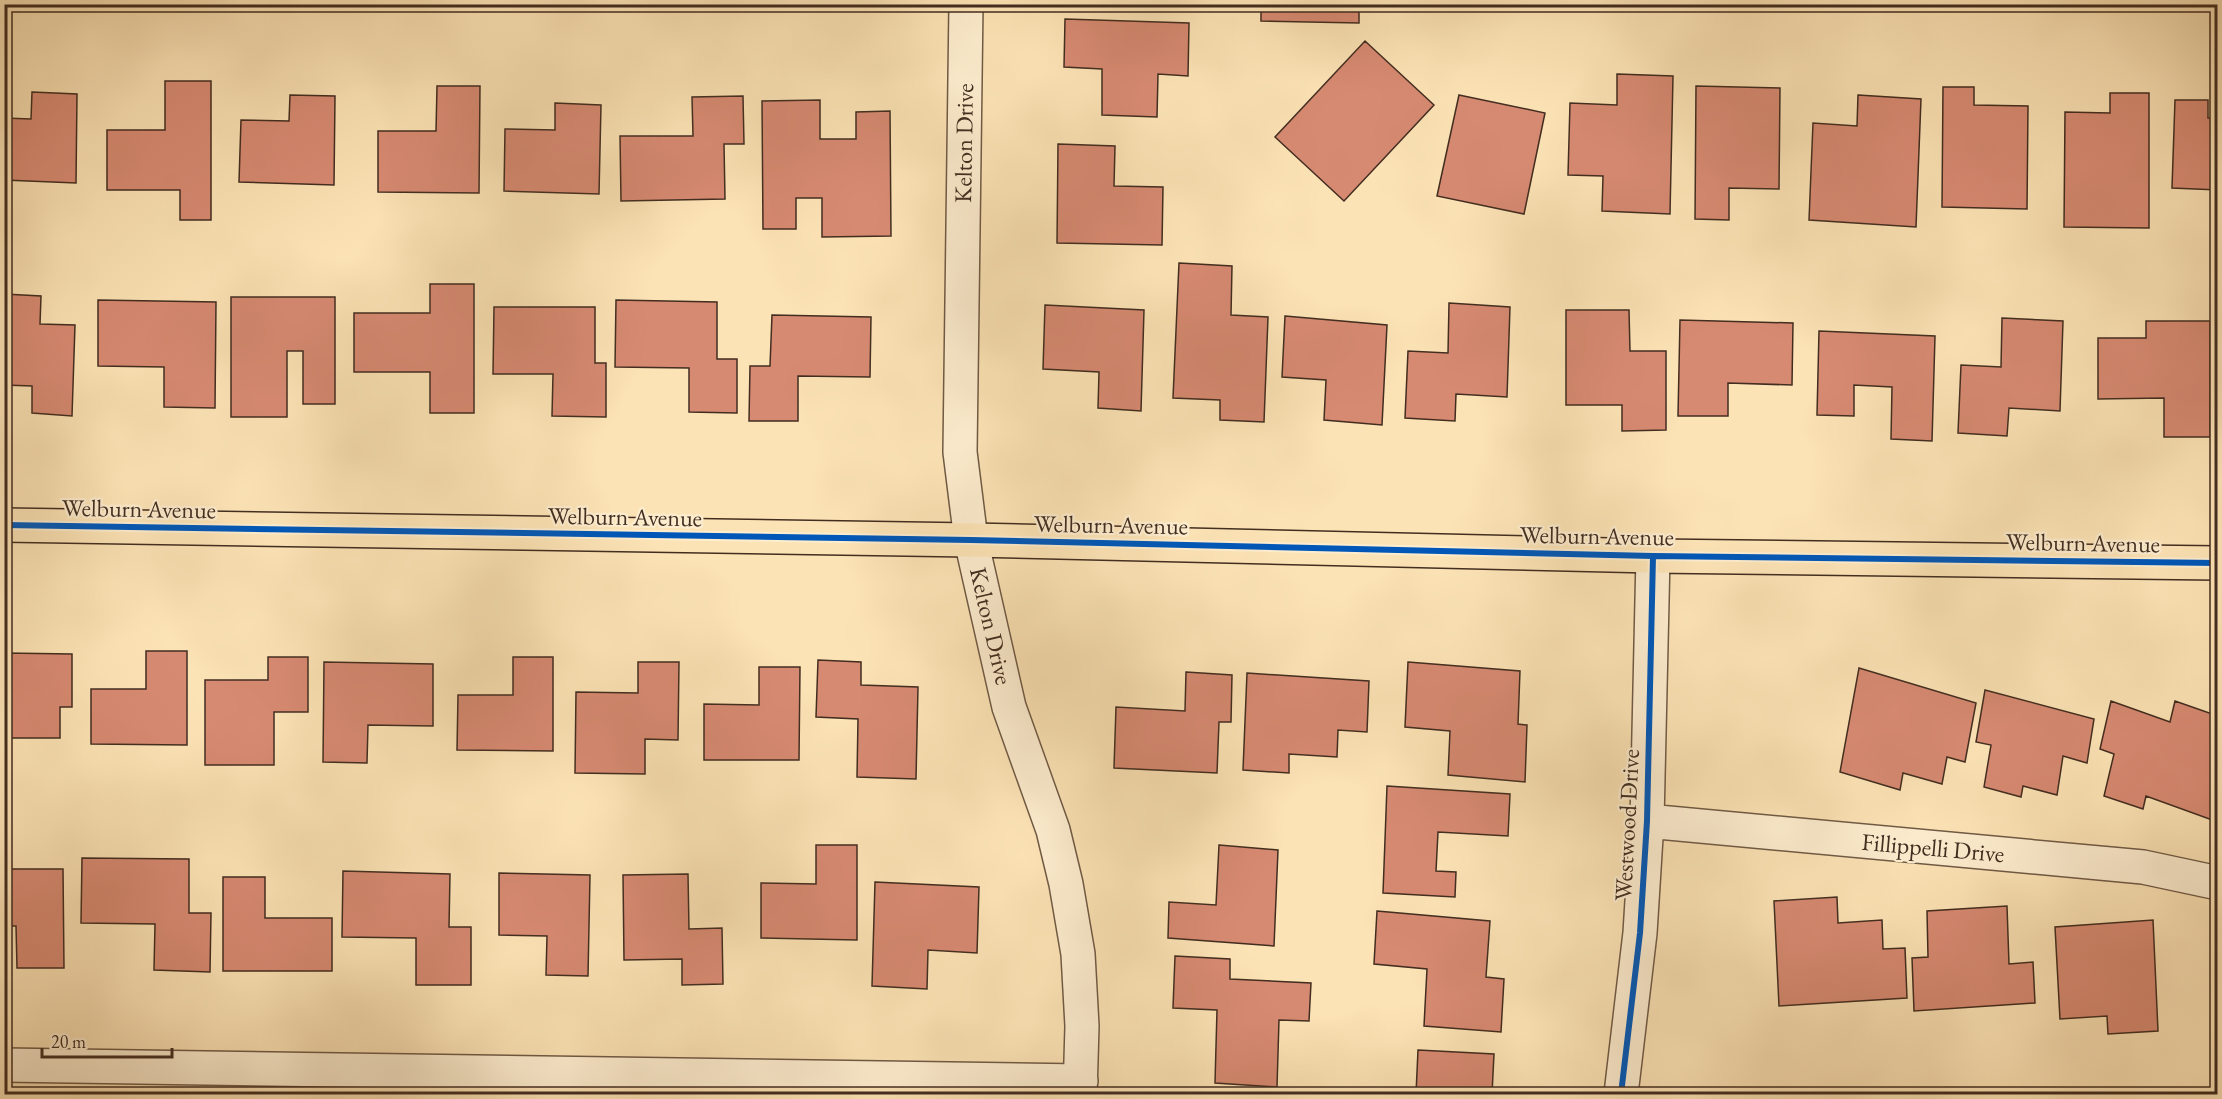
<svg xmlns="http://www.w3.org/2000/svg" width="2222" height="1099" font-family="'EB Garamond',serif">
<rect width="100%" height="100%" fill="#fce3b5"/>
<filter id="stains"><feTurbulence type="fractalNoise" baseFrequency=".00333" numOctaves="4"/><feColorMatrix values="0 0 0 0 .2 0 0 0 0 .09 0 0 0 0 .02 0 0 0 .5 -.17"/></filter>
<radialGradient id="worn" r=".72"><stop offset=".6" stop-color="#630" stop-opacity="0"/><stop offset="1" stop-color="#630" stop-opacity=".3"/></radialGradient>
<path fill="#d78a72" stroke="#422d20" stroke-width="1.5" d="M 1261,4 L 1359,4 L 1359,23 L 1261,21 Z
M 1065,19 L 1189,23 L 1188,76 L 1158,74 L 1157,117 L 1102,115 L 1102,69 L 1064,67 Z
M 1365,41 L 1434,105 L 1344,201 L 1275,137 Z
M 1617,74 L 1673,76 L 1670,214 L 1602,211 L 1603,176 L 1568,175 L 1570,103 L 1617,105 Z
M 165,81 L 211,81 L 211,220 L 180,220 L 180,190 L 107,190 L 107,130 L 165,130 Z
M 437,86 L 480,86 L 479,193 L 378,192 L 378,131 L 436,131 Z
M 1696,86 L 1780,88 L 1779,189 L 1729,188 L 1729,220 L 1695,219 Z
M 1943,87 L 1974,87 L 1974,105 L 2028,106 L 2027,209 L 1942,207 Z
M 32,92 L 77,94 L 76,183 L 4,180 L 4,118 L 31,119 Z
M 2110,93 L 2149,93 L 2149,228 L 2064,227 L 2065,112 L 2110,113 Z
M 290,95 L 335,96 L 334,185 L 239,182 L 241,120 L 289,121 Z
M 1459,95 L 1545,113 L 1524,214 L 1437,196 Z
M 1858,95 L 1921,99 L 1916,227 L 1809,220 L 1813,123 L 1857,126 Z
M 743,96 L 744,144 L 724,144 L 725,199 L 621,201 L 620,136 L 693,136 L 692,97 Z
M 820,100 L 820,139 L 856,139 L 856,112 L 890,111 L 891,236 L 822,237 L 822,198 L 796,198 L 796,229 L 763,229 L 762,101 Z
M 2175,100 L 2208,100 L 2208,118 L 2218,118 L 2218,190 L 2172,188 Z
M 555,103 L 601,105 L 599,194 L 504,191 L 505,129 L 555,130 Z
M 1058,144 L 1115,146 L 1114,186 L 1163,187 L 1162,245 L 1057,243 Z
M 1179,263 L 1232,266 L 1231,315 L 1268,317 L 1264,422 L 1220,420 L 1220,400 L 1173,398 Z
M 430,284 L 474,284 L 474,413 L 430,413 L 430,372 L 354,372 L 354,313 L 430,313 Z
M 4,294 L 41,296 L 40,324 L 75,325 L 72,416 L 32,413 L 32,386 L 4,385 Z
M 231,297 L 335,297 L 335,404 L 303,404 L 303,351 L 287,351 L 287,417 L 231,417 Z
M 98,300 L 216,302 L 215,408 L 164,407 L 164,367 L 98,366 Z
M 616,300 L 717,302 L 717,359 L 737,359 L 737,413 L 689,412 L 689,368 L 615,367 Z
M 1449,303 L 1510,307 L 1507,397 L 1456,394 L 1455,421 L 1405,418 L 1408,351 L 1448,353 Z
M 1045,305 L 1144,310 L 1141,411 L 1098,408 L 1099,372 L 1043,369 Z
M 494,307 L 595,307 L 595,363 L 606,363 L 606,417 L 552,416 L 553,374 L 493,374 Z
M 1566,310 L 1629,310 L 1630,351 L 1666,351 L 1666,430 L 1622,431 L 1622,405 L 1566,405 Z
M 772,315 L 871,317 L 870,377 L 798,376 L 798,421 L 749,421 L 750,366 L 770,366 Z
M 1285,316 L 1387,325 L 1382,425 L 1324,420 L 1326,380 L 1282,377 Z
M 2002,318 L 2063,321 L 2060,411 L 2009,408 L 2007,436 L 1958,433 L 1961,365 L 2001,367 Z
M 1680,320 L 1793,323 L 1792,385 L 1728,383 L 1728,416 L 1678,416 Z
M 2146,321 L 2210,321 L 2210,437 L 2164,437 L 2164,398 L 2098,399 L 2098,338 L 2146,338 Z
M 1819,331 L 1935,336 L 1932,441 L 1891,439 L 1892,387 L 1854,385 L 1854,416 L 1817,415 Z
M 146,651 L 187,651 L 187,745 L 91,744 L 91,689 L 146,689 Z
M 4,653 L 72,654 L 72,707 L 60,707 L 60,738 L 4,738 Z
M 268,657 L 308,657 L 308,712 L 274,712 L 274,765 L 205,765 L 205,680 L 268,680 Z
M 513,657 L 553,657 L 553,751 L 457,750 L 458,695 L 513,695 Z
M 818,660 L 861,662 L 861,685 L 918,687 L 916,779 L 857,777 L 858,719 L 816,717 Z
M 324,662 L 433,664 L 433,726 L 368,725 L 367,763 L 323,762 Z
M 638,662 L 679,662 L 678,740 L 645,739 L 645,774 L 575,773 L 576,692 L 638,693 Z
M 1408,662 L 1520,671 L 1518,724 L 1527,725 L 1525,782 L 1448,775 L 1450,731 L 1405,727 Z
M 759,667 L 800,667 L 799,760 L 704,760 L 704,704 L 759,705 Z
M 1859,668 L 1976,703 L 1965,762 L 1947,757 L 1942,784 L 1903,773 L 1900,790 L 1840,772 Z
M 1186,672 L 1232,675 L 1231,722 L 1219,722 L 1217,773 L 1114,768 L 1116,707 L 1185,711 Z
M 1247,673 L 1369,681 L 1367,732 L 1338,730 L 1337,757 L 1289,754 L 1289,773 L 1243,770 Z
M 1985,690 L 2094,719 L 2087,763 L 2063,756 L 2057,795 L 2023,786 L 2021,797 L 1984,787 L 1991,745 L 1976,742 Z
M 2111,701 L 2170,722 L 2175,701 L 2218,716 L 2218,811 L 2215,821 L 2146,796 L 2143,809 L 2104,796 L 2114,754 L 2100,749 Z
M 1387,786 L 1510,794 L 1508,836 L 1438,832 L 1436,871 L 1456,872 L 1455,897 L 1383,893 Z
M 816,845 L 857,845 L 857,940 L 761,938 L 761,883 L 816,884 Z
M 1219,845 L 1278,850 L 1274,946 L 1168,938 L 1169,902 L 1216,905 Z
M 82,858 L 189,859 L 189,913 L 211,913 L 210,972 L 154,970 L 155,924 L 81,923 Z
M 4,869 L 63,869 L 64,968 L 17,968 L 16,926 L 4,926 Z
M 343,871 L 450,874 L 449,927 L 471,927 L 471,985 L 416,985 L 416,938 L 342,937 Z
M 499,873 L 590,875 L 588,976 L 546,975 L 547,936 L 499,935 Z
M 688,874 L 689,929 L 722,928 L 723,984 L 682,985 L 682,959 L 624,960 L 623,875 Z
M 223,877 L 265,877 L 265,918 L 332,918 L 332,971 L 223,971 Z
M 875,882 L 979,887 L 977,953 L 928,950 L 927,989 L 872,986 Z
M 1837,897 L 1838,923 L 1882,920 L 1883,949 L 1905,948 L 1907,998 L 1779,1006 L 1774,901 Z
M 2007,906 L 2009,964 L 2033,962 L 2035,1003 L 1914,1011 L 1912,958 L 1928,957 L 1927,911 Z
M 1377,911 L 1490,921 L 1486,977 L 1504,979 L 1501,1032 L 1424,1026 L 1427,969 L 1374,964 Z
M 2153,920 L 2158,1031 L 2108,1034 L 2107,1016 L 2060,1019 L 2055,927 Z
M 1175,956 L 1230,959 L 1230,979 L 1311,983 L 1309,1021 L 1279,1020 L 1277,1087 L 1215,1083 L 1217,1010 L 1173,1008 Z
M 1418,1050 L 1494,1054 L 1492,1094 L 1416,1094 Z"/>
<g fill="none" stroke-linecap="round" stroke-linejoin="round">
<defs>
<path id="minor" d="M 966,4 L 960,452 L 971,540 L 1009,707 L 1053,830 L 1066,884 L 1078,954 L 1082,1026 L 1080,1094
M 1647,821 L 2143,867 L 2218,883
M 4,1065 L 1081,1081
M 1621,1094 L 1640,933 L 1647,821 L 1653,556"/>
<path id="major" d="M 4,525 L 971,540 L 1653,556 L 2218,563"/>
</defs>
<use href="#minor" stroke="#705a45" stroke-width="36"/>
<use href="#major" stroke="#422d20" stroke-width="36"/>
<use href="#minor" stroke="#fdedcf" stroke-width="33"/>
<use href="#major" stroke="#fce3b5" stroke-width="33"/>
<defs>
<path id="cycleway" d="M 4,525 L 971,540 L 1653,556 L 2218,563
M 1621,1094 L 1640,933 L 1647,821 L 1653,556"/>
</defs>
<use href="#cycleway" stroke="#fdedcf" stroke-width="10"/>
<use href="#cycleway" stroke="#0057b8" stroke-width="6"/>
</g>
<g text-anchor="middle" stroke-width="4.5" stroke-linejoin="round" paint-order="stroke">
<g font-size="24" fill="#422d20" stroke="#fdedcf">
<text transform="translate(964 143) rotate(-89)" y="8">Kelton Drive</text>
<text transform="translate(139 509) rotate(1)" y="8">Welburn Avenue</text>
<text transform="translate(625 517) rotate(1)" y="8">Welburn Avenue</text>
<text transform="translate(1111 525) rotate(1)" y="8">Welburn Avenue</text>
<text transform="translate(1597 536) rotate(1)" y="8">Welburn Avenue</text>
<text transform="translate(2083 543) rotate(1)" y="8">Welburn Avenue</text>
<text transform="translate(991 626) rotate(77)" y="8">Kelton Drive</text>
<text transform="translate(1627 825) rotate(-87)" y="8">Westwood Drive</text>
<text transform="translate(1933 848) rotate(5)" y="8">Fillippelli Drive</text>
</g>
</g>
<rect width="2222" height="1099" fill="none" stroke="#fce3b5" stroke-width="24"/>
<rect x="6" y="6" width="2210" height="1087" fill="none" stroke="#422d20" stroke-width="3"/>
<rect x="12" y="12" width="2198" height="1075" fill="none" stroke="#422d20" stroke-width="1.5"/>
<path d="M42 1048v9h130v-9" fill="none" stroke="#422d20" stroke-width="3"/>
<text x="51" y="1048" font-size="18" fill="#422d20" stroke="#fdedcf" stroke-width="4.5" paint-order="stroke">20 m</text>
<rect width="100%" height="100%" filter="url(#stains)"/>
<rect width="100%" height="100%" fill="url(#worn)"/>
</svg>
